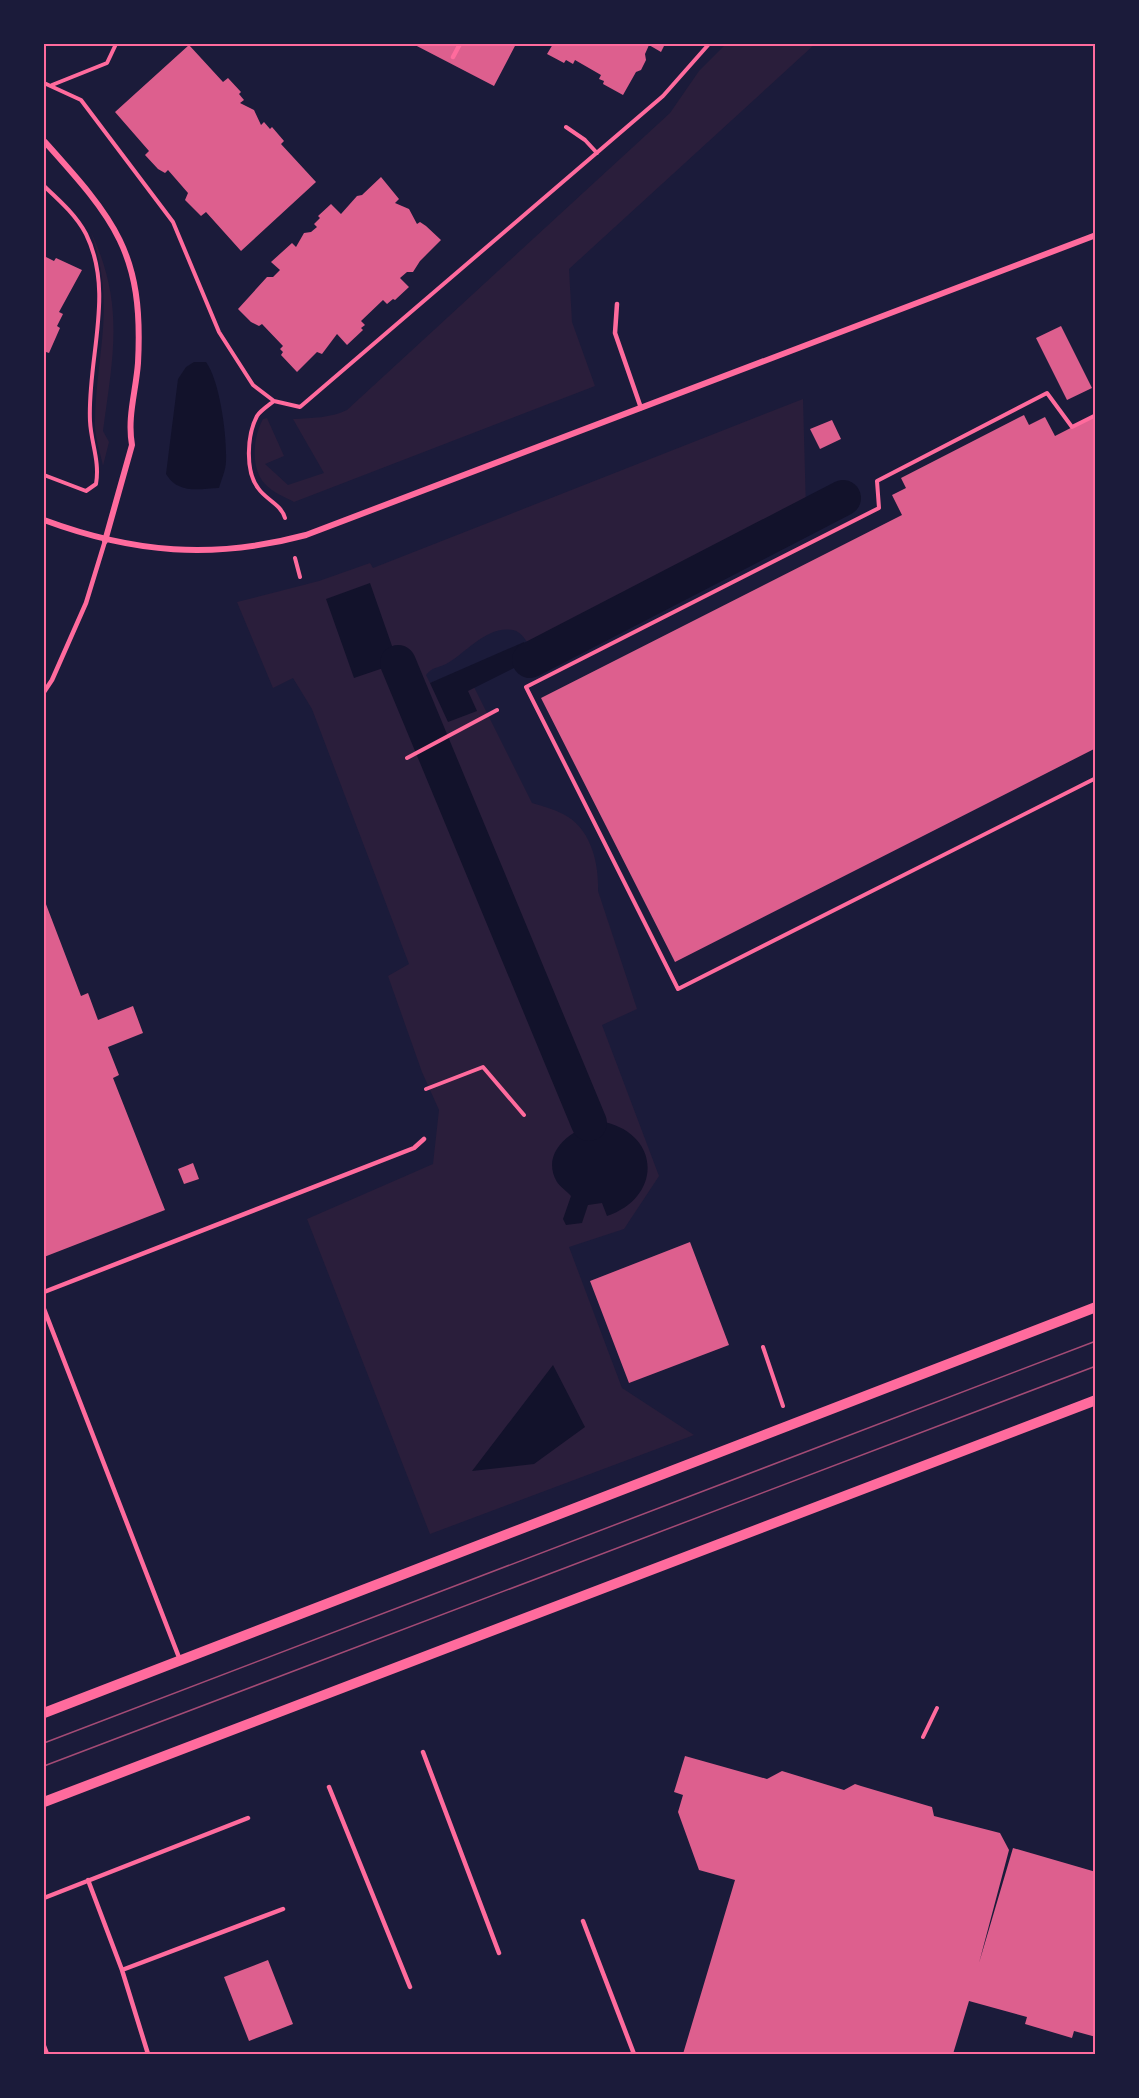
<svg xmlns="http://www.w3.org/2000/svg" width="1139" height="2098" font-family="'Alegreya Sans',sans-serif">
<rect width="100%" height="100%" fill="#1b1b3a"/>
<path fill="#2a1e3b" d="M 726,44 L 815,44 L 569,269 L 572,322 L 595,386 L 294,502 C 285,497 272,492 265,484 C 250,468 253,437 263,419 L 267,418 L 284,456 L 265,464 L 288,485 L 324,473 L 293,419 C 312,418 330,418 347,410 L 670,113 L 699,71 Z
M 91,232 C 125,305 113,355 103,431 L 109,442 L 103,466 C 100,451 94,435 95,420 C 97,348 116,306 91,232 Z
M 803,399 L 806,510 L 532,650 C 527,642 522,632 513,630 C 487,625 466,653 446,664 C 438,668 432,667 426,675 L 430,683 L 465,669 L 532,803 C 542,806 553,809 563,814 C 591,828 599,863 598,891 L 637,1009 L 602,1025 L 659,1176 L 624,1229 L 569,1247 L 622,1388 L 694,1435 L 430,1534 L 307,1219 L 433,1164 L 439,1110 L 422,1072 L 388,976 L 409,964 L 312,709 L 293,678 L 273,688 L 237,602 L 319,581 L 370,563 L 373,568 Z"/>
<path fill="#12122b" d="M 194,362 L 206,362 C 220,381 227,436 226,461 C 226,470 221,480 219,488 C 198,489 178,494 166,474 L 178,379 L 186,367 Z
M 370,583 L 398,663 L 354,678 L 326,599 Z
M 524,642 L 530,660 L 468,691 L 477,711 L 448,722 L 430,683 Z
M 605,1122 C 662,1136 661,1198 607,1216 L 602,1203 L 588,1205 L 582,1223 L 566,1225 L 563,1219 L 571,1196 C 567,1191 560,1187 557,1182 C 538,1150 578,1124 605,1122 Z
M 553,1365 L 585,1427 L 534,1464 L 472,1471 Z"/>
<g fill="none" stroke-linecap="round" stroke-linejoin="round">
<path stroke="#12122b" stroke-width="36" d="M 530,660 L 843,498
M 398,663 L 589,1123"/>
</g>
<path fill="#dd5f8e" d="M 413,44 L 516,44 L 494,86 Z
M 553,44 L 665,44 L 661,52 L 649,45 L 645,54 L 646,60 L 641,70 L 636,72 L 623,95 L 603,84 L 604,81 L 599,79 L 601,75 L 575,60 L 573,64 L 566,60 L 564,63 L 547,54 Z
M 189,45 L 223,82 L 228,78 L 241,92 L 239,94 L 244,100 L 240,103 L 254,110 L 261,125 L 264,122 L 270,129 L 272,127 L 284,141 L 281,144 L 316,182 L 241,251 L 206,212 L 201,216 L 185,200 L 188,193 L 168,170 L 165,173 L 158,169 L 145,155 L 149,151 L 115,112 Z
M 381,177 L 399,199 L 395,203 L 409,209 L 417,224 L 420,222 L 426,226 L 441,240 L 420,261 L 413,272 L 407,272 L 400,278 L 409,287 L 395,300 L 393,299 L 387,304 L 383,300 L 361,321 L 365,325 L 361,328 L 363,330 L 347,345 L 337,334 L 322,354 L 317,352 L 297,372 L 281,355 L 283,352 L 280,349 L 283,346 L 262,324 L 259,326 L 251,322 L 238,309 L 267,277 L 273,277 L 280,270 L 271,262 L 292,243 L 296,247 L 304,233 L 311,232 L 317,227 L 314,224 L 320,218 L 318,216 L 331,204 L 341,214 L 357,196 L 362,195 Z
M 44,256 L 54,261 L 56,258 L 82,270 L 59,312 L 63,314 L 57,326 L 60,328 L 49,353 L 46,352 L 44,357 Z
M 1061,326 L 1092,388 L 1067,400 L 1036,338 Z
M 1024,415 L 1029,425 L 1045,417 L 1055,436 L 1096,415 L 1096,748 L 675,962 L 541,698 L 902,515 L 892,495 L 906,488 L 901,478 Z
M 832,420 L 841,439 L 820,449 L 810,429 Z
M 44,899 L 81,996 L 88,993 L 98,1020 L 133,1006 L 143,1033 L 108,1047 L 119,1075 L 113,1078 L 165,1210 L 44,1257 Z
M 193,1163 L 199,1179 L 184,1184 L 178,1169 Z
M 690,1242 L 729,1345 L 629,1383 L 590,1281 Z
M 685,1756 L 767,1779 L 782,1771 L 844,1790 L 855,1784 L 861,1786 L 932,1807 L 934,1816 L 1000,1833 L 1009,1850 L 979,1963 L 1013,1848 L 1096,1872 L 1096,2037 L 1074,2031 L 1072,2038 L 1025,2024 L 1027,2017 L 969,2001 L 953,2054 L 683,2054 L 735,1880 L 699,1870 L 678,1812 L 683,1795 L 674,1792 Z
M 268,1960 L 293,2024 L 249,2041 L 224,1977 Z"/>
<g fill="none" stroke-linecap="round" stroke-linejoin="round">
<path stroke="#ff6b9d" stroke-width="4" d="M 44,83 L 81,100 L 173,222 L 219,332 L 253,385 L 274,401 L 300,407 L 663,96 L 709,44
M 52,85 L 107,63 L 116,44
M 566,127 L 585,140 L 597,153
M 44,186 C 59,200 76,215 86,234 C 115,293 87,359 90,421 C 91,443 100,461 96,484 L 86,491 L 44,475
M 274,401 C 269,405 260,411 257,416 C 247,435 245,471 258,488 C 266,500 281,504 285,518
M 1096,415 L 1072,427 L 1047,393 L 877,481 L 879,508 L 526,687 L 678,989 L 1096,778
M 295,558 L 300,577
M 407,758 L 497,710
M 426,1089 L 483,1067 L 524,1115
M 763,1347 L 783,1406
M 923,1737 L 937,1708"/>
<path stroke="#ff6b9d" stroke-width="4.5" d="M 453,57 L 460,44
M 617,304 L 615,333 L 641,408
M 44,692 L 52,680 L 86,603 L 105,541
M 44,1292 L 414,1148 L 424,1139
M 44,1309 L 180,1660
M 423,1752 L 499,1953
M 329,1787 L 410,1987
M 88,1880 L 122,1970 L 148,2054
M 44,1898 L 248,1818
M 583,1921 L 634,2054
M 122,1970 L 283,1909
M 44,2046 L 47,2054"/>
<path stroke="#ff6b9d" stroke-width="6" d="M 44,141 C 114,219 144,252 138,363 C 136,391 127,417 132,445 L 105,541
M 44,520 C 133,553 213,560 306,535 L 1096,235"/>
<path stroke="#ff6b9d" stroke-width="10" d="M 44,1713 L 1096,1307
M 44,1802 L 1096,1400"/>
<path stroke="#a44b75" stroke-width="1.5" d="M 44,1743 L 1096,1341
M 44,1766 L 1096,1366"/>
</g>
<rect width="1139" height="2098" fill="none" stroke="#1b1b3a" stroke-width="90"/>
<rect x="45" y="45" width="1049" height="2008" fill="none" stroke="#ff6b9d" stroke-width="2"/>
</svg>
